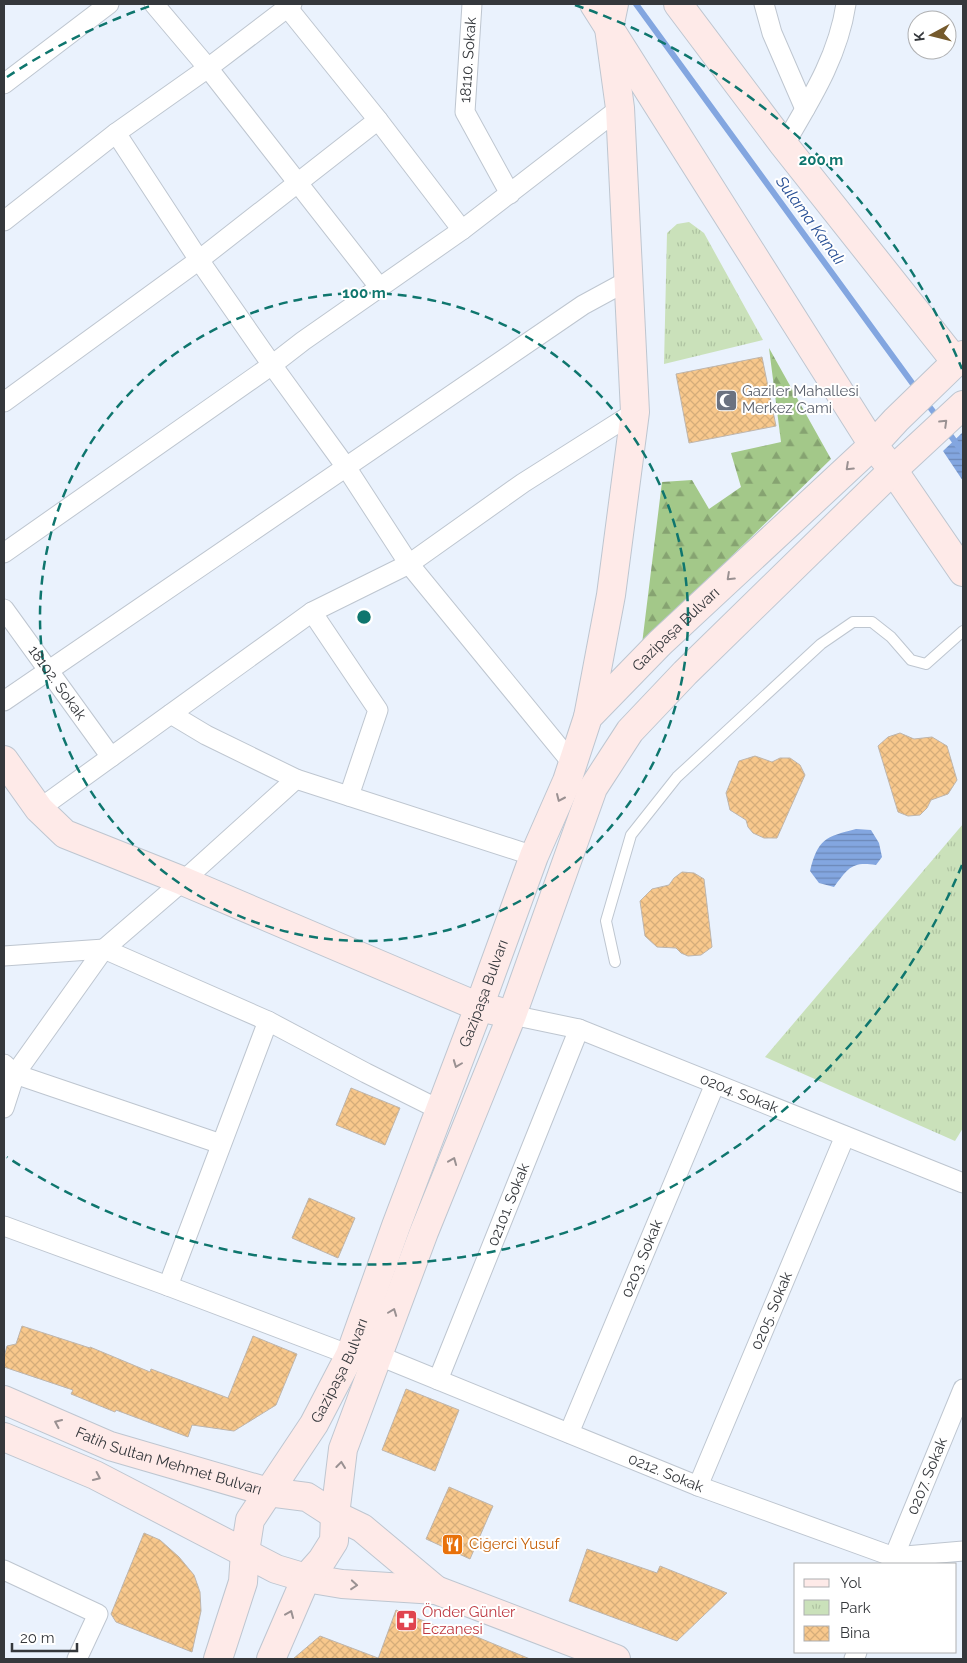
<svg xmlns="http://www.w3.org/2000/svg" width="967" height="1663" font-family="Raleway,sans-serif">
<defs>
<pattern id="forest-firs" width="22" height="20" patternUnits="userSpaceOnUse" patternTransform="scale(1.25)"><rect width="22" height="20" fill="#a3c889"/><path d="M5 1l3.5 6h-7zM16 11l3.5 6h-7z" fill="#86a371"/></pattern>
<pattern id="park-tufts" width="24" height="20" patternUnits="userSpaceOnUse" patternTransform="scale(1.25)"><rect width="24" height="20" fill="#cae1ba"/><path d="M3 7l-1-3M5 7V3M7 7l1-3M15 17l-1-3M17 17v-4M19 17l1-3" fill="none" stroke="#aec2a1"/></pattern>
<pattern id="water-rules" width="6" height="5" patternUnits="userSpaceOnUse" patternTransform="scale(1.25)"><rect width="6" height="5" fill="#83a6e0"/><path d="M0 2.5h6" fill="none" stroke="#6c88b7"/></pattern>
<pattern id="building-cross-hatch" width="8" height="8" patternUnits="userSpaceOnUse" patternTransform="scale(1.25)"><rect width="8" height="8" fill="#f8c88c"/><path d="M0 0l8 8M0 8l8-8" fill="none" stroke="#d5ad7a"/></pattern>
</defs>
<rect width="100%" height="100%" fill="#eaf2fd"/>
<path fill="url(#forest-firs)" d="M 769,348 L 831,459 L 642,644 L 662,482 L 692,480 L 709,509 L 741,487 L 731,453 L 781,442 Z"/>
<path fill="url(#park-tufts)" d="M 689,222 L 704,233 L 763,340 L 664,364 L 667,233 L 677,224 Z
M 963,824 L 963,1128 L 955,1141 L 765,1057 Z"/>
<path fill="url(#water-rules)" d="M 963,432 L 963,481 L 943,451 Z
M 856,829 L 871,830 L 879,843 L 882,857 L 876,865 C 852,861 848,868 834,887 L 819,883 L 810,871 C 818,839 825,837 856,829 Z"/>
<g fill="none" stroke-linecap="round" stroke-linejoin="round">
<path stroke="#83a6e0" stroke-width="6" d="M 636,4 L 918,391
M 925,401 L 939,419
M 946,429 L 963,453"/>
</g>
<path fill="url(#building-cross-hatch)" stroke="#beb5ac" d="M 762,357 L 776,426 L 689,443 L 676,374 Z
M 900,733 L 914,739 L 932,737 L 947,746 L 957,780 L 948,794 L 931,800 L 927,808 L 920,815 L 908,816 L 898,812 L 878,746 L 888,737 Z
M 755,756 L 772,762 L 780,758 L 790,758 L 800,765 L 805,775 L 777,838 L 764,838 L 753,833 L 748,827 L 746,820 L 730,810 L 726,793 L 739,761 Z
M 682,872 L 694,873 L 704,879 L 712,947 L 701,955 L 688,956 L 681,953 L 676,948 L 657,947 L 645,936 L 640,901 L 652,889 L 669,885 L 674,878 Z
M 351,1088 L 400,1108 L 385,1145 L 336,1125 Z
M 309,1198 L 355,1218 L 338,1258 L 292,1238 Z
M 22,1326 L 90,1348 L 90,1347 L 150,1372 L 151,1369 L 228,1398 L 253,1336 L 297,1354 L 276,1405 L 234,1431 L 192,1425 L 188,1437 L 116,1410 L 115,1412 L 71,1394 L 73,1390 L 4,1367 L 4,1357 L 7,1346 L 16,1344 Z
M 406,1389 L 459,1410 L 435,1471 L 382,1450 Z
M 449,1487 L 493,1506 L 470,1559 L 426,1539 Z
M 144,1533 L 160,1540 L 179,1557 L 194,1575 L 200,1592 L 201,1611 L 192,1652 L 116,1622 L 111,1614 Z
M 587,1549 L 657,1573 L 660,1566 L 727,1593 L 677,1641 L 569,1601 Z
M 396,1610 L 463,1636 L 465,1632 L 530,1659 L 378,1659 Z
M 320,1636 L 378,1658 L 378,1659 L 293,1659 Z"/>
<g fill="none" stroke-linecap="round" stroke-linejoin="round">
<defs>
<path id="lane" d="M 615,962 L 606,921 L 631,835 L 677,777 L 821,644 L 853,622 L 872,622 L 891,637 L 911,660 L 926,664 L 963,631"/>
<g id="street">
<path d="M 154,4 L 208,68 L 380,288"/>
<path d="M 472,4 L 465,112 L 510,194"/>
<path d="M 764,4 L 772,33 L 805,109"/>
<path d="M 287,7 L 378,120 L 462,230"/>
<path d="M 4,84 L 109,4"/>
<path d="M 116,133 L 199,260 L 272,365 L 346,467 L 409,564 L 572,763"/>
<path d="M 784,145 C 811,99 838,57 846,4"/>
<path d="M 4,221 L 116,133 L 208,68 L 292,4"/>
<path d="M 4,402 L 199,260 L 378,120"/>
<path d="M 4,553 L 272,365 L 303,341 L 462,230 L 620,108"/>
<path id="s1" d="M 4,609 L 111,757"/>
<path d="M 312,612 L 378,710 L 349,796"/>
<path d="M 4,701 L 583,305 L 629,280"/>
<path d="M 171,714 L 206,735 L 296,779 L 534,856"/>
<path d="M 39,809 L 312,612 L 409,564 L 523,483 L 635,412"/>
<path d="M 4,956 L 104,949 L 268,1021 L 366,1073 L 440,1110"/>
<path id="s2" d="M 512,1015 L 579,1029 L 963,1183"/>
<path d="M 4,1064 L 15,1074 L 221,1144"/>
<path d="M 4,1108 L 15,1074 L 104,949 L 183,881 L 296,779"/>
<path d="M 4,1226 L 168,1286 L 350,1355"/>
<path d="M 168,1286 L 268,1021"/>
<path id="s3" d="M 377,1355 L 698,1486 L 894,1557 L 963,1551"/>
<path id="s4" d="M 438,1380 L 579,1029"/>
<path id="s5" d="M 569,1433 L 715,1084"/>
<path id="s6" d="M 698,1486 L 845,1136"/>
<path id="s7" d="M 891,1564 L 963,1389"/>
<path d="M 4,1570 L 98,1614 L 77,1659"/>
<path d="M 854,1659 L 857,1652"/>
</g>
<g id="secondary">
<path d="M 594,4 L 873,445 L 893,470 L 963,572"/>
<path d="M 678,4 L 784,145 L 956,362"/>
<path d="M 588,717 L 611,595 L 635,412 L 620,108 L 609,28 L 614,4"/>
<path d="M 4,760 L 39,809 L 65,834 L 183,881 L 479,1007 L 497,1011"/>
<path id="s8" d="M 4,1400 L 110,1446 L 268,1492 L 307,1497 L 335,1515 L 362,1528 L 436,1590"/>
<path d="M 4,1437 L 95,1475 L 276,1569 L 306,1578 L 342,1584 L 436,1590 L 616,1659"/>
<path id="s9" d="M 218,1659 L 243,1582 L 245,1552 L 250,1520 L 314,1424 L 350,1355 L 396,1226 L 479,1007 L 534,856 L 567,781 L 588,717 L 660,643 L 873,445 L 896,420 L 963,355"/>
<path d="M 271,1659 L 306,1578 L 322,1560 L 334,1541 L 335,1515 L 343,1449 L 424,1232 L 512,1015 L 593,788 L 630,731 L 685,673 L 893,470 L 963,405"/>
</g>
</defs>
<use href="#lane" stroke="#bec6d0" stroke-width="12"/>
<use href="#street" stroke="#bec6d0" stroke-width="21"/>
<use href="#secondary" stroke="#bec6d0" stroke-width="30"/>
<use href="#lane" stroke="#fff" stroke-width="10"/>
<use href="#street" stroke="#fff" stroke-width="19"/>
<use href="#secondary" stroke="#feeae8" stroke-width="28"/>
</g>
<defs><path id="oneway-chevron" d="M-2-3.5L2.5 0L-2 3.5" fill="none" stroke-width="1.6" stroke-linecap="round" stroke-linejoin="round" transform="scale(1.25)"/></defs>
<g stroke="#9a9192">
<use href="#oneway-chevron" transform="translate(944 423) rotate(-44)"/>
<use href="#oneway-chevron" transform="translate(849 467) rotate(137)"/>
<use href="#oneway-chevron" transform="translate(730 577) rotate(137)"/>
<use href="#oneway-chevron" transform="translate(560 798) rotate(114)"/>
<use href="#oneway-chevron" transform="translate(457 1064) rotate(111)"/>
<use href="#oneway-chevron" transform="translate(453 1161) rotate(-68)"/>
<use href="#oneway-chevron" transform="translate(393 1312) rotate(-69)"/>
<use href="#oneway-chevron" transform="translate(58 1423) rotate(-156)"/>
<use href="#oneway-chevron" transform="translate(341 1465) rotate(-83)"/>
<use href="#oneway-chevron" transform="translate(97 1477) rotate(25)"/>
<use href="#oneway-chevron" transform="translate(354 1585) rotate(5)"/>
<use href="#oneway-chevron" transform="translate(290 1614) rotate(-67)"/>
</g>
<g fill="none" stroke="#0f766e" stroke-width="2.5" stroke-dasharray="9 6">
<circle cx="364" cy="617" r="324"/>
<path d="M962 865A647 647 0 0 1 7 1157M7 77A647 647 0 0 1 153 5M575 5A647 647 0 0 1 962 369"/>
</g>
<defs>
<symbol id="mosque-square" viewBox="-11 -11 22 22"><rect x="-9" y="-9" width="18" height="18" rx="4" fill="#6b7280" stroke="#fff"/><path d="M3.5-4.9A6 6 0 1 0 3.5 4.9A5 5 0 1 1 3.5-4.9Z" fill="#fff"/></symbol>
<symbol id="restaurant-square" viewBox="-11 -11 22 22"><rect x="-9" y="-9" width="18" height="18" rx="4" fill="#e8710a" stroke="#fff"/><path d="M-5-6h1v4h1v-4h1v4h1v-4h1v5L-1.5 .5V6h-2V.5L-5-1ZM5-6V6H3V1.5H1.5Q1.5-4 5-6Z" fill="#fff"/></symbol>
<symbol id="pharmacy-square" viewBox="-11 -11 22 22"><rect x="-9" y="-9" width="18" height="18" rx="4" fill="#e0444e" stroke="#fff"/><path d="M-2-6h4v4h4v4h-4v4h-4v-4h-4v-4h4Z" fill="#fff"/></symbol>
</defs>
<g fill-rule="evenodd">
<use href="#mosque-square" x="714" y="388" width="25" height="25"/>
<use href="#restaurant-square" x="440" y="1532" width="25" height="25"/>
<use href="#pharmacy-square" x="394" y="1608" width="25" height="25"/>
</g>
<g text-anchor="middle" stroke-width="4" stroke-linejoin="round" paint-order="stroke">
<g font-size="15" fill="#35383c" stroke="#fff">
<text transform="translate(468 60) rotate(-86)" y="5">18110. Sokak</text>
<text dy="5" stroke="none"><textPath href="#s9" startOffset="1142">Gazipaşa Bulvarı</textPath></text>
<text dy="5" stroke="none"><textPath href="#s1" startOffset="91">18102. Sokak</textPath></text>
<text dy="5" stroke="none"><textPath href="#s9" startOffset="722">Gazipaşa Bulvarı</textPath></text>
<text dy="5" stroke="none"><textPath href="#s2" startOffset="241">0204. Sokak</textPath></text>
<text dy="5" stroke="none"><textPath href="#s4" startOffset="189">02101. Sokak</textPath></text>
<text dy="5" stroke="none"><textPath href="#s5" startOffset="189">0203. Sokak</textPath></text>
<text dy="5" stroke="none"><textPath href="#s6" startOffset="190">0205. Sokak</textPath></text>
<text dy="5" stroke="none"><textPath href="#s9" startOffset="318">Gazipaşa Bulvarı</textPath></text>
<text dy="5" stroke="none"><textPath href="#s8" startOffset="176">Fatih Sultan Mehmet Bulvarı</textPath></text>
<text dy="5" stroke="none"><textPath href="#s3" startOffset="312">0212. Sokak</textPath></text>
<text dy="5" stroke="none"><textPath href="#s7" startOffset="95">0207. Sokak</textPath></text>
</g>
<g font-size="15" fill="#5b616d" stroke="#fff" text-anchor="start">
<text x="742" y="396">Gaziler Mahallesi<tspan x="742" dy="17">Merkez Cami</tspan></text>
</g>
<g font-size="15" fill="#c56008" stroke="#fff" text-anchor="start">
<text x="469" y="1549">Ciğerci Yusuf</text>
</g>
<g font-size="15" fill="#be3a42" stroke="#fff" text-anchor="start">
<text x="422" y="1617">Önder Günler<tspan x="422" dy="17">Eczanesi</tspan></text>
</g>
<g font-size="16" font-style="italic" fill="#285096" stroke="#fff">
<text transform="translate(811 220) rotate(54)" y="6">Sulama Kanalı</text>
</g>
</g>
<circle cx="364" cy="617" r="8" fill="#0f766e" stroke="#fff" stroke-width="2.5"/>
<g font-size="15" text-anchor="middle" font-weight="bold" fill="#0f766e" stroke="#fff" stroke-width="4" stroke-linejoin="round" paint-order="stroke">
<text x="821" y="165">200 m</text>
<text x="364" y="298">100 m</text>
</g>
<rect width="967" height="1663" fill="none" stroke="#35383c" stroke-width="10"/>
<rect x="794" y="1563" width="162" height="90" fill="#ffffff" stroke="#aeafb1"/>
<rect x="804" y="1579" width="25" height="8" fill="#feeae8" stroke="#aeafb1"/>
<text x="840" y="1588" font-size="15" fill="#35383c">Yol</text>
<rect x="804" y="1600" width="25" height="15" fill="url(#park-tufts)" stroke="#aeafb1"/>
<text x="840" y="1613" font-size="15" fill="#35383c">Park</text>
<rect x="804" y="1626" width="25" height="15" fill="url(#building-cross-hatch)" stroke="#aeafb1"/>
<text x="840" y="1638" font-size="15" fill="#35383c">Bina</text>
<g transform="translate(932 35) rotate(263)"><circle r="24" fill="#ffffff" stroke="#aeafb1"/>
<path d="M0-4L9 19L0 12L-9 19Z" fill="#755a2c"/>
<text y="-8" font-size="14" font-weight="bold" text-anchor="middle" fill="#35383c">K</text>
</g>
<path d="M12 1643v8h65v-8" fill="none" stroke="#35383c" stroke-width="2.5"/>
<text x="20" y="1643" font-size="15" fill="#35383c" stroke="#ffffff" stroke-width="4" paint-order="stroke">20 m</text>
</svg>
